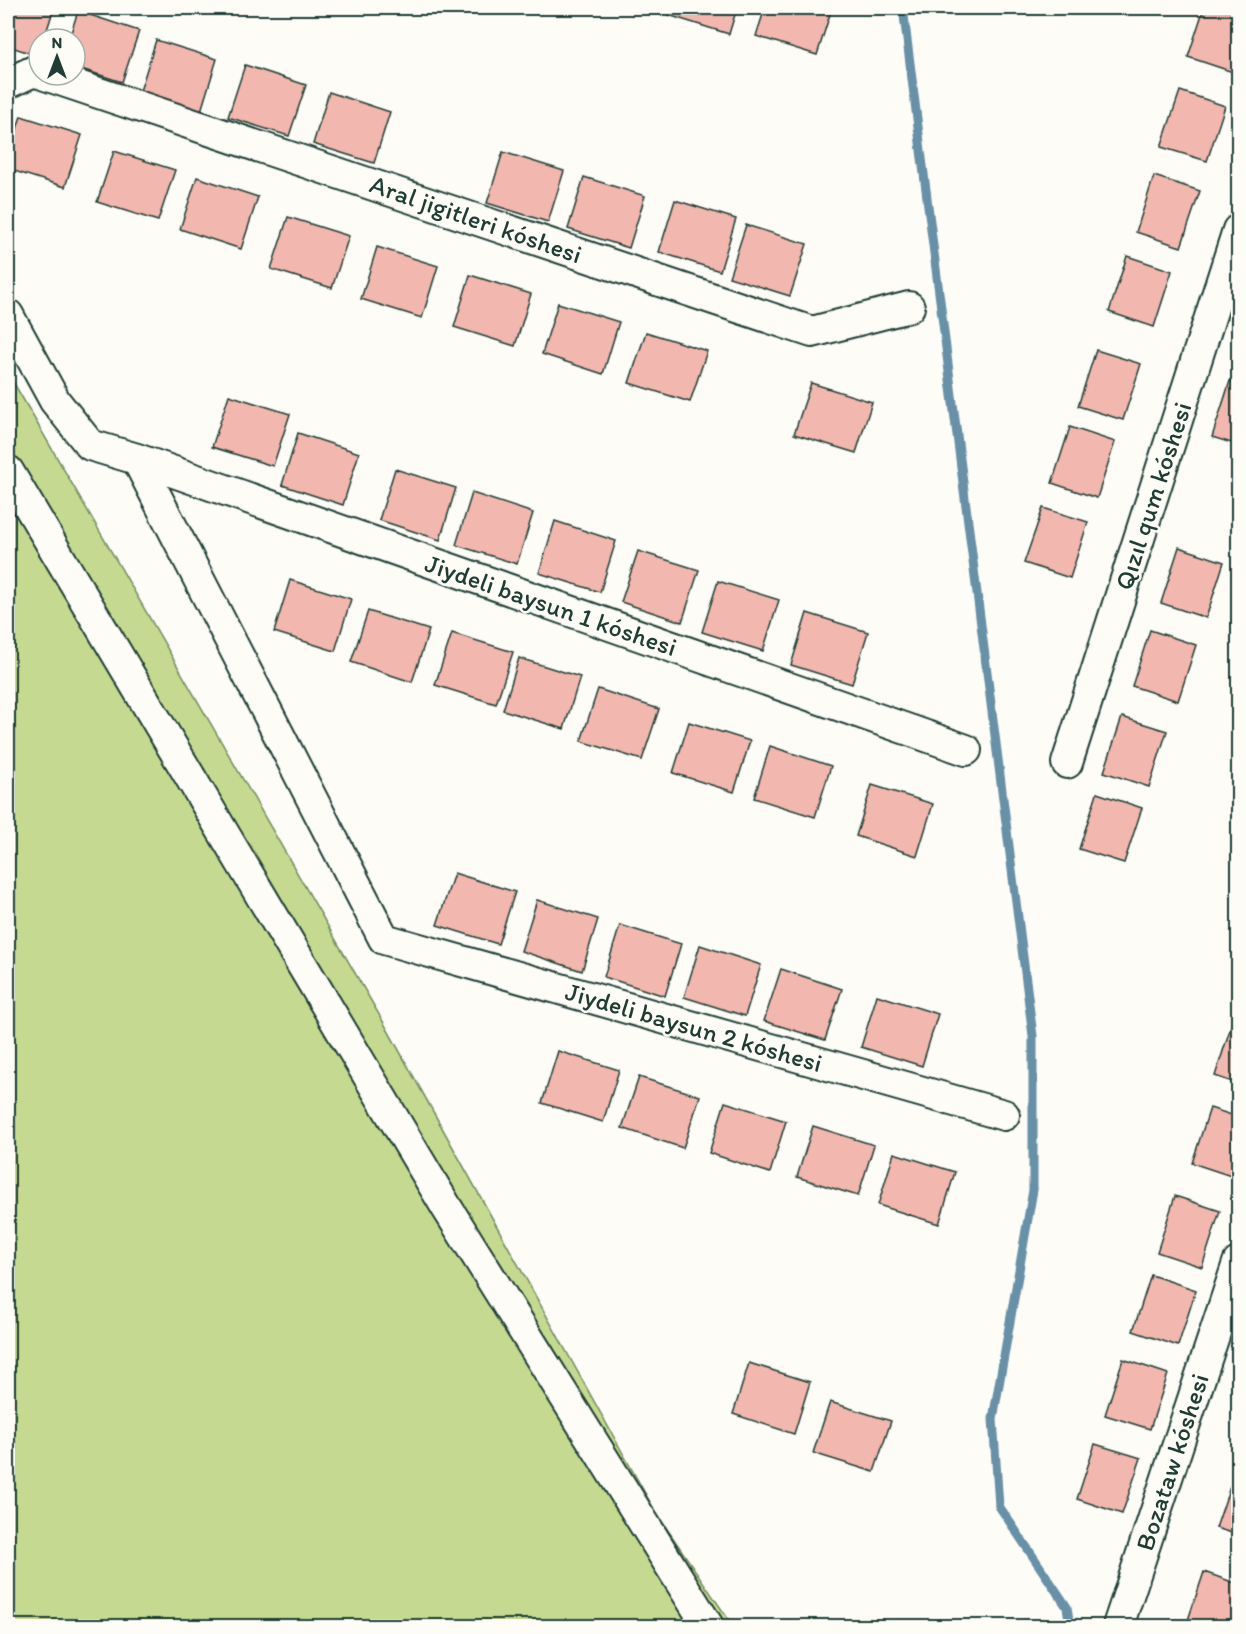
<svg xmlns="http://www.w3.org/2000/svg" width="1246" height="1634" font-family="Itim,sans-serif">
<rect width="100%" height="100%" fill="#fdfcf7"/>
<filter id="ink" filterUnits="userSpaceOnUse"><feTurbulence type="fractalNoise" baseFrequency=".0167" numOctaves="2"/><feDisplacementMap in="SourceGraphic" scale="12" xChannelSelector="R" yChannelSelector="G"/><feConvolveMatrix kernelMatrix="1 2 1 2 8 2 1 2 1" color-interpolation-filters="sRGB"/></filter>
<g filter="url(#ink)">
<path fill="#c5da90" stroke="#728c62" stroke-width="1.5" d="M 8,373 L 385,1025 L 655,1511 L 733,1626 L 8,1626 Z"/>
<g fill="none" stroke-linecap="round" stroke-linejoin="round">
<path stroke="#6790a7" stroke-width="9" d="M 903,8 L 1033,1036 L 1033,1190 L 993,1419 L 999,1506 L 1067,1607 L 1070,1626"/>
</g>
<path fill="#f2b7ae" stroke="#1f3d34" stroke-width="1.5" d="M 8,8 L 54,8 L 44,39 L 39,39 L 39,56 L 8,46 Z
M 670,8 L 737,8 L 729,34 L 668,15 Z
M 765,8 L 832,8 L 817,55 L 756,36 Z
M 1204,8 L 1226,8 L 1238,11 L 1238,55 L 1233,72 L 1188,57 Z
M 78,11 L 139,31 L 122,82 L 75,67 L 75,39 L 69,39 Z
M 156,40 L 217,59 L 201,111 L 140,91 Z
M 245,65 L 306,85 L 289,136 L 228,117 Z
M 1180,91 L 1225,106 L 1207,161 L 1161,147 Z
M 329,92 L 390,112 L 374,163 L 313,144 Z
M 21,116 L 82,135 L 65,187 L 8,169 L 8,157 Z
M 114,151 L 175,170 L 158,221 L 97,202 Z
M 503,152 L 564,171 L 548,222 L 487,203 Z
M 1154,176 L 1200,191 L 1181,247 L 1136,232 Z
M 197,177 L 258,197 L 241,249 L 180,229 Z
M 584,177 L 645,196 L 629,248 L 568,229 Z
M 675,200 L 736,219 L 720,271 L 659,252 Z
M 288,217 L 349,236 L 332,288 L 271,269 Z
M 746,225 L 807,244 L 790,296 L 729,277 Z
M 377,247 L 438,266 L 422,318 L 361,299 Z
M 1127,256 L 1172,271 L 1154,327 L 1109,312 Z
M 470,275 L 531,294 L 515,346 L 454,327 Z
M 558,303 L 619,322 L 603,374 L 542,354 Z
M 646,332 L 707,351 L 690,402 L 629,383 Z
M 1096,350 L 1141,364 L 1123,420 L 1078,406 Z
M 1230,381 L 1238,383 L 1238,445 L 1212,437 Z
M 811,383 L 872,402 L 856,453 L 794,434 Z
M 229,395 L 290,414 L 273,466 L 212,447 Z
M 1070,427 L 1115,442 L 1097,498 L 1052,483 Z
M 298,433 L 359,453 L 343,505 L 282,485 Z
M 395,469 L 456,488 L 440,540 L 379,520 Z
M 472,493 L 533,513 L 517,564 L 456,545 Z
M 1043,508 L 1088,522 L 1070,578 L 1024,563 Z
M 555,521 L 616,541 L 600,592 L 539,573 Z
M 1179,547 L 1224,562 L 1206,618 L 1161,603 Z
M 638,551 L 699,570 L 682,622 L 621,602 Z
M 290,580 L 351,599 L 335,651 L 274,632 Z
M 718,581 L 779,600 L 763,651 L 702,632 Z
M 368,611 L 429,630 L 412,682 L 351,662 Z
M 807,613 L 868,632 L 852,684 L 791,665 Z
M 1150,630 L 1196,645 L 1178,701 L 1132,686 Z
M 452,633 L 513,652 L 496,704 L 435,685 Z
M 519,658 L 580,677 L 564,729 L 503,710 Z
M 598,689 L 659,709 L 642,760 L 581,741 Z
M 1122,717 L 1167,731 L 1149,787 L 1104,772 Z
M 689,722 L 750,741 L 734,792 L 673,773 Z
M 770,746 L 831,766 L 815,817 L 754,798 Z
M 872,785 L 933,804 L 917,856 L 856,836 Z
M 1097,793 L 1142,808 L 1124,863 L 1079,849 Z
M 454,873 L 515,892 L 498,944 L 437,925 Z
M 537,900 L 598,919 L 582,971 L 521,951 Z
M 620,925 L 681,944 L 665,996 L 604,977 Z
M 700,945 L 761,965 L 745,1016 L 684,997 Z
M 781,969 L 842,989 L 825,1040 L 764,1021 Z
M 877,995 L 938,1014 L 922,1066 L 861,1047 Z
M 1233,1020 L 1238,1022 L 1238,1084 L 1215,1076 Z
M 558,1051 L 619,1070 L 603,1122 L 542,1103 Z
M 639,1077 L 700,1096 L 683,1148 L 622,1128 Z
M 725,1102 L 786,1121 L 770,1173 L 709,1153 Z
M 1210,1108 L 1238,1117 L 1238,1172 L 1237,1178 L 1192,1163 Z
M 813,1126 L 874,1145 L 858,1196 L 797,1177 Z
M 894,1153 L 955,1172 L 939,1224 L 878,1205 Z
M 1175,1196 L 1220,1211 L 1202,1267 L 1157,1252 Z
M 1151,1275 L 1196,1290 L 1178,1346 L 1133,1331 Z
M 1123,1359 L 1168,1374 L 1150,1429 L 1105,1415 Z
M 749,1363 L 810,1382 L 794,1434 L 733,1414 Z
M 830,1402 L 891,1421 L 874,1472 L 813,1453 Z
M 1095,1444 L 1141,1458 L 1122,1514 L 1077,1499 Z
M 1235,1472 L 1238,1473 L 1238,1535 L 1216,1528 Z
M 1204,1572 L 1238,1584 L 1238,1619 L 1236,1626 L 1186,1626 Z"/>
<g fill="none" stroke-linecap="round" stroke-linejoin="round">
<defs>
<path id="minor" d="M 45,75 L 812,332 L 909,307
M 8,83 L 34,71 L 39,73
M 8,315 L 55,401 L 90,445 L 137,459 L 384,939 L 1004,1115
M 137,459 L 966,750
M 8,471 L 447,1208 L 708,1626
M 1067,763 L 1238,230
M 1118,1626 L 1238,1263"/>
</defs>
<use href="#minor" stroke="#1f3d34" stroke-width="34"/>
<use href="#minor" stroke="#fdfcf7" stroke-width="30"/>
</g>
</g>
<g text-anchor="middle" stroke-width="5" stroke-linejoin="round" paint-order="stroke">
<g font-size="26" fill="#1f3d34" stroke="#fdfcf7">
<text transform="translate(476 219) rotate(19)" y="9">Aral jigitleri kóshesi</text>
<text transform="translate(1153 496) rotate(-72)" y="9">Qızıl qum kóshesi</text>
<text transform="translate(551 605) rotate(19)" y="9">Jiydeli baysun 1 kóshesi</text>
<text transform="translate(694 1027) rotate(16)" y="9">Jiydeli baysun 2 kóshesi</text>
<text transform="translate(1172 1462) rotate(-72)" y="9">Bozataw kóshesi</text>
</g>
</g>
<rect width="1246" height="1634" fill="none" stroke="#fdfcf7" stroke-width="30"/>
<rect x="15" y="15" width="1216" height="1604" fill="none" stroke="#1f3d34" stroke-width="2" filter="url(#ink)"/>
<g transform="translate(57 57)"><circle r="28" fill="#fdfcf7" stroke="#a4b0a9" stroke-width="1.5"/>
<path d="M0-4.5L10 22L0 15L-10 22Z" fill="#1f3d34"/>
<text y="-9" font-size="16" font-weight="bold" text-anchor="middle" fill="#1f3d34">N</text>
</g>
</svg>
